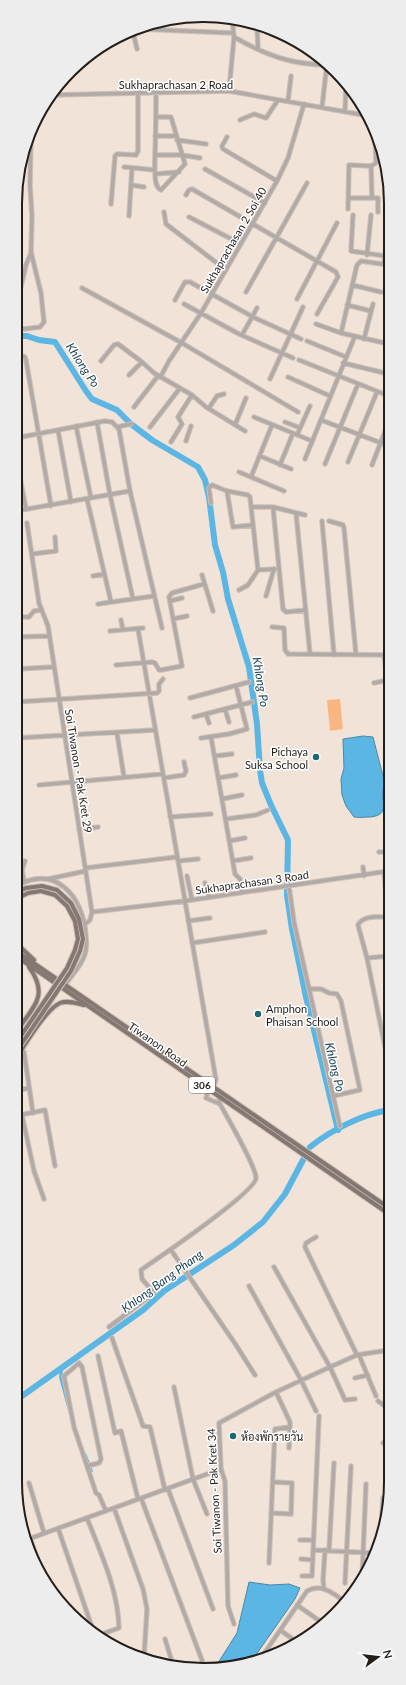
<svg xmlns="http://www.w3.org/2000/svg" width="406" height="1685" viewBox="0 0 406 1685" font-family="Lato,Sarabun,sans-serif">
<style>
.green{fill:#f9b681}
.water{fill:#5cb6e4;stroke:#4b88a7}
.lines{fill:none;stroke-linecap:round;stroke-linejoin:round}
.canal{stroke:#5cb6e4;stroke-width:3.5}
.river{stroke:#5cb6e4;stroke-width:6}
.minor-casing{stroke:#cdc0b6;stroke-width:5.5}
.major-casing{stroke:#cdc0b6;stroke-width:6}
.minor{stroke:#b2aaa7;stroke-width:3.5}
.major{stroke:#857872;stroke-width:4}
.major-bridge-casing{stroke:#cdc0b6;stroke-width:6;stroke-linecap:butt}
.major-bridge{stroke:#857872;stroke-width:4}
.poi-dot{fill:#1d6971;stroke:#fff;stroke-width:1.5}
.labels{text-anchor:middle;dominant-baseline:central;stroke-width:3;stroke-linejoin:round;paint-order:stroke}
.shield{fill:#fff;stroke:#65625f;stroke-width:1}
.shield-label{font-size:10px;font-weight:bold;fill:#231e1a}
.street-label{font-size:11px;fill:#231e1a;stroke:#fff}
.poi-label{font-size:11px;fill:#231e1a;stroke:#fff;text-anchor:start}
.water-label{font-size:12px;font-style:italic;fill:#1b4255;stroke:#fff}
.rim{fill:none;stroke:#231e1a;stroke-width:2}
</style>
<rect width="100%" height="100%" fill="#f2e3d8"/>
<path class="green" d="M340,699L343,729L330,731L327,700Z"/>
<path class="water" d="M363,736L373,737L385,784C377,797 394,815 370,817C364,817 360,818 354,817L346,806L342,795L341,779L344,768L343,739Z
M249,1582L270,1585L289,1584L300,1588L295,1599L251,1662L216,1666L237,1633Z"/>
<g class="lines">
<path class="canal" d="M61,1368V1378L70,1411
M85,1455L91,1471"/>
<path class="river" d="M16,336H27L39,340L55,342L86,391L92,399L117,410L131,424L152,440L198,467L205,480L209,497L215,545L223,572L228,599L249,667L257,724L260,770L262,783L271,805L288,840L287,895L292,929L306,997L338,1130
M310,1147C331,1130 363,1114 389,1110
M15,1401L143,1310L164,1291L234,1245L263,1222L285,1194L303,1160"/>
<g class="minor-casing">
<path id="minor" d="M257,25L258,49
M139,29L233,33
M133,32L137,49
M234,37C265,55 292,65 329,65
M229,91L234,37L232,18
M53,95L229,91L369,116
M288,101L291,76
M322,107L327,64
M345,112L346,84
M156,117H171L185,164L161,190C159,189 157,187 156,183C154,173 155,162 155,152C156,132 156,112 156,92
M240,120L254,114L266,118L278,100
M155,136H176
M227,137L222,146L223,149L277,181
M177,140L206,144
M155,155H182L200,158
M371,166L372,198
M124,167L155,170
M205,169L265,203
M155,174L179,172
M131,185L144,187
M186,195L189,190L192,189L336,272L338,277L317,314
M349,198H378V212
M111,204L115,156L117,154L136,155L138,151V92
M348,209L349,165L371,166L376,163L375,132
M164,212L166,224L226,270
M353,215L351,251L385,256
M129,216L132,168
M189,217L241,244
M367,255L371,215
M352,285L381,292
M82,288L182,343L298,412
M246,292L307,183
M297,299L337,223
M175,300L185,282H190L255,318L301,339
M184,304L239,334L293,358
M347,305L371,311
M16,307L26,265L31,253
M316,324L341,333L389,344
M16,327L24,329L40,327L44,322L41,293L31,252L32,216L30,185L31,135
M387,332L389,320
M341,333L357,265L361,261L382,264L384,263L389,226
M242,335L257,308
M364,339L373,304
M307,341L346,357
M16,353L25,357L26,360L51,506
M299,360L389,396
M101,361L114,345L118,344L142,362L154,373L192,395L206,407L245,431
M343,363L389,374
M129,375L142,362
M161,376L169,361L201,313L277,181L288,158L304,104
M288,377L330,396
M270,379L303,307
M134,407L158,376
M209,408L217,396L224,394
M254,417L312,441
M321,420L389,446
M97,422L110,495L133,599
M285,422L300,428
M235,425L246,398
M76,426L91,498
M117,427L131,424
M150,427L180,388
M58,430L71,502
M297,435L310,406
M16,438L105,421L112,422L119,429L130,491L162,628
M186,441L191,426
M171,442L182,424L178,417L192,395
M260,456L291,469
M16,457L26,509
M305,459L355,336
M348,462L377,392
M325,464L358,384
M280,465L293,433
M372,465L389,421
M239,472L284,491
M251,477L272,425
M227,491L233,527L253,525
M87,499L111,602
M211,503L209,488L212,485L227,491L248,495L250,497L258,570L248,585L239,590
M251,507H273L305,515
M273,507L283,609L286,612L306,610
M16,511L130,491
M296,513L310,654
M322,521L334,655
M329,521L343,525L344,528L356,655
M27,523L39,603L48,626L92,912L90,920L84,925
M32,554L56,551L55,537
M258,570L275,569
M202,575L213,611
M93,576L104,574
M266,596L274,569
M170,601L182,598
M98,604L154,596
M16,617H29L34,611L41,610
M173,619L187,616
M121,620L123,630
M272,627L284,628L285,650L288,654L389,655
M138,629L216,1080L213,1087
M110,631L143,628
M16,637L49,636
M384,655L389,697
M116,665L152,662L155,663L159,670H161L182,666L169,597L172,593L204,584
M16,669L53,667
M374,683L388,680
M190,698L249,682
M16,702L157,693L159,691V684L163,679
M225,709L229,722
M206,714L209,723
M194,717L252,702
M117,733L124,777
M211,737L235,874L240,879L242,892
M16,738L155,730
M201,738L229,734L247,729L236,686
M215,756L232,754
M164,778L184,775L186,771L184,762
M218,778L236,775
M39,785L163,774
M222,799L242,795
M170,817L211,814
M226,819L256,815L268,810
M79,830L98,827
M229,841L245,838
M379,852H386L389,863
M178,861L198,859
M233,861L251,858
M363,867L364,876
M85,868L177,857
M384,873L389,925
M187,876L192,900
M48,879L86,871
M24,881L22,870L25,861
M205,883L209,897
M16,886C52,866 78,890 85,927C86,936 88,945 85,954C82,965 72,975 65,985
M289,886L294,922L340,1126
M92,912L185,901L389,871
M388,917C378,917 363,915 358,925L367,958L389,956
M188,921L210,918
M192,943L265,932
M367,958L385,1047
M309,989H321L329,993L337,994L341,1001L360,1090L333,1096
M22,1050L24,1052L33,1113
M209,1089L206,1098L220,1104
M15,1091L29,1088
M22,1115L34,1171L44,1199
M15,1116L45,1110L55,1166
M316,1237L306,1243L305,1247L357,1355
M171,1250L236,1345L255,1375
M274,1267L330,1367L345,1400L355,1399
M249,1286L301,1380L316,1411
M109,1327L154,1293L142,1279L141,1270C157,1259 257,1191 256,1178C256,1166 227,1117 220,1104L219,1097
M112,1338L143,1426L150,1427L165,1490
M359,1355L376,1396
M98,1356L115,1433L121,1431L138,1499
M355,1378L368,1375
M174,1387L193,1479L207,1514
M276,1392L290,1422L289,1448
M378,1401L389,1409
M383,1443L389,1447
M87,1466L99,1463L101,1459L82,1367L79,1363L64,1376L74,1427L96,1493L99,1495L106,1511
M29,1483L44,1533
M168,1489L213,1609
M141,1498L203,1663L189,1669
M114,1508L143,1589L147,1609L144,1657
M271,1513L291,1514L292,1483L273,1482
M87,1518C101,1554 118,1589 119,1628L99,1635
M58,1528L93,1630
M381,1530L383,1498
M30,1538L43,1576
M26,1540L221,1469
M300,1540H313
M313,1550L374,1553
M329,1551L334,1463
M301,1559L313,1560
M269,1563L275,1429L290,1427
M302,1576H312L319,1416
M362,1580L366,1484
M345,1583L351,1466
M324,1589L323,1580L325,1550
M297,1605L324,1624
M234,1624L228,1606L225,1481L221,1469L219,1423L276,1392L330,1367L357,1355L389,1350
M280,1630L297,1642
M165,1639L173,1665
M259,1661L307,1591C321,1583 333,1593 344,1601"/>
</g>
<g class="major-casing">
<path id="major" d="M16,893L26,888L42,886
M16,899L28,893L41,891
M16,943L34,960
M16,951L389,1208
M16,956L389,1214
M16,1032C33,1007 50,996 29,967
M16,1058C25,1045 46,1009 60,1003C67,1000 76,1003 84,1005"/>
</g>
<use href="#minor" class="minor"/>
<use href="#major" class="major"/>
<g class="major-bridge-casing">
<path id="major-bridge" d="M16,1043L67,968L75,950L78,939L75,921L67,906L55,895L41,891
M16,1052L71,971L80,951L83,939L79,919L71,903L57,890L42,886"/>
</g>
<use href="#major-bridge" class="major-bridge"/>
</g>
<g class="poi-dot">
<circle cx="316" cy="757" r="4"/>
<circle cx="258" cy="1014" r="4"/>
<circle cx="233" cy="1436" r="4"/>
</g>
<g class="labels">
<rect class="shield" x="189" y="1077" width="26" height="16" rx="3"/>
<g class="shield-label">
<text x="202" y="1085">306</text>
</g>
<g class="street-label">
<text x="176" y="84">Sukhaprachasan 2 Road</text>
<text transform="translate(233 240) rotate(-60)">Sukhaprachasan 2 Soi 40</text>
<text transform="translate(79 771) rotate(81)">Soi Tiwanon - Pak Kret 29</text>
<text transform="translate(252 882) rotate(-8)">Sukhaprachasan 3 Road</text>
<text transform="translate(158 1044) rotate(35)">Tiwanon Road</text>
<text transform="translate(214 1491) rotate(-93)">Soi Tiwanon - Pak Kret 34</text>
</g>
<g class="poi-label">
<text x="308" y="751" text-anchor="end">Pichaya<tspan x="308" dy="13">Suksa School</tspan></text>
<text x="266" y="1008">Amphon<tspan x="266" dy="13">Phaisan School</tspan></text>
<text x="241" y="1436">ห้องพักรายวัน</text>
</g>
<g class="water-label">
<text transform="translate(83 365) rotate(57)">Khlong Po</text>
<text transform="translate(261 682) rotate(81)">Khlong Po</text>
<text transform="translate(335 1067) rotate(77)">Khlong Po</text>
<text transform="translate(162 1281) rotate(-36)">Khlong Bang Phang</text>
</g>
</g>
<path d="M0 0H406V1685H0ZM203 22H203A181 181 0 0 1 384 203V1482A181 181 0 0 1 203 1663H203A181 181 0 0 1 22 1482V203A181 181 0 0 1 203 22Z" fill="#ededed" fill-rule="evenodd"/>
<path class="rim" d="M203 22H203A181 181 0 0 1 384 203V1482A181 181 0 0 1 203 1663H203A181 181 0 0 1 22 1482V203A181 181 0 0 1 203 22Z"/>
<g transform="translate(378 1657) rotate(75)" stroke="#ffffff" stroke-width="3" paint-order="stroke">
<path d="M0-3L7 15L0 10L-7 15Z" fill="#231e1a"/>
<text y="-6" font-size="11" font-weight="bold" text-anchor="middle" fill="#231e1a">N</text>
</g>
</svg>
